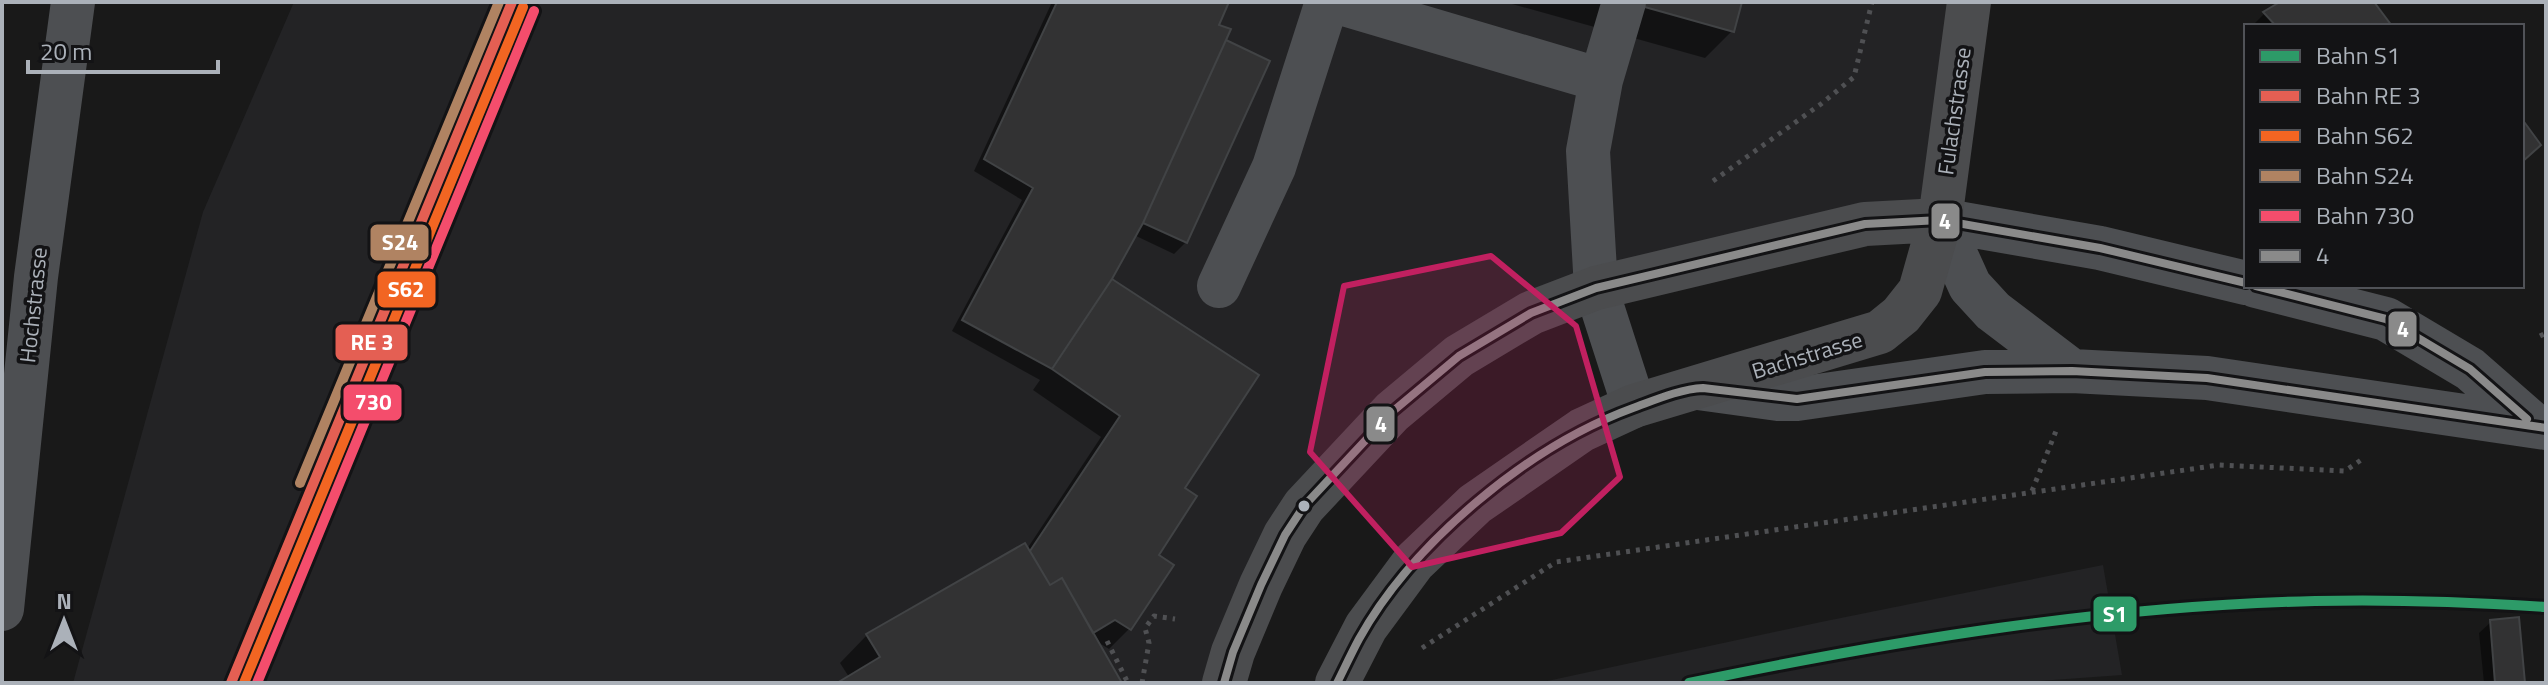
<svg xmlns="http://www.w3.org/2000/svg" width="2548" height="685" viewBox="0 0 2548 685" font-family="'Titillium Web',sans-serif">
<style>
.built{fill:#232325}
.shadow{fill:#0007}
.building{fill:#323233;stroke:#414345;stroke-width:2}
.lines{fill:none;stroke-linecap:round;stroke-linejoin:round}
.path{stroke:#4f5053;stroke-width:5;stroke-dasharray:4 6;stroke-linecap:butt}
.minor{stroke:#4d4f52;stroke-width:44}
.major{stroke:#4b4c4e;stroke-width:44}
.bus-1-casing{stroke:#131315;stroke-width:14}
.bus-1{stroke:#8a8a8a;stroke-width:8}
.rail-1-casing{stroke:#131315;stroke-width:16}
.rail-2-casing{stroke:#131315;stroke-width:16}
.rail-3-casing{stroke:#131315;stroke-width:16}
.rail-4-casing{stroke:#131315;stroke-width:16}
.rail-5-casing{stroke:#131315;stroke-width:16}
.rail-1{stroke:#2d9b68;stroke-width:10}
.rail-2{stroke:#e45f53;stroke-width:10}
.rail-3{stroke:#f26522;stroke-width:10}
.rail-4{stroke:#b08362;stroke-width:10}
.rail-5{stroke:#f44d6c;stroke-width:10}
.marked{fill:#c12060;fill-opacity:0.2;stroke:#c12060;stroke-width:6;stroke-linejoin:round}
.bus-dot{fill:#abb1b9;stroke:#131315;stroke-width:3}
.labels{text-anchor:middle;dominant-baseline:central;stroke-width:7;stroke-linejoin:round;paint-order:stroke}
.street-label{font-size:22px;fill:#abb1b9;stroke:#131315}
.line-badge{stroke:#131315;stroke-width:3}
.badge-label{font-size:22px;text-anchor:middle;font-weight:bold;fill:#fff}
</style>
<rect width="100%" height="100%" fill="#191919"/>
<path class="built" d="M294,2H1969L1940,220L1531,313L1322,486L1224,683H73L203,212Z
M2103,565L2122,675L2013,683H1538L1821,622Z"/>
<path class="shadow" d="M1052,2H1226L1217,26L1223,42L1186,242L1174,254L1134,235L1109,280L1182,488L1156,556L1171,565L1129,629L1109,649L1096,641L1120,683H839L849,677L840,663L867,635L1027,549L1101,437L1033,390L1040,380L952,331L1022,200L974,171Z
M1505,2H1740L1732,31L1705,58Z
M2284,2H2371L2390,26H2252L2264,14Z
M2491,622L2523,683H2484L2479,633Z"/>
<path class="building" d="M1057,2H1229L1219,25L1231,29L1143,223L1112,279L1052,369L962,320L1033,188L984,159Z
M1627,2H1742L1734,32Z
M2280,2H2374L2392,26H2276L2263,12Z
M1226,40L1270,61L1187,243L1143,223Z
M2522,119L2541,145L2522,162Z
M1112,279L1259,375L1185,488L1197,496L1159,555L1174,565L1131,630L1115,620L1093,633L1062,578L1050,585L1030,551L1120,416L1052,369Z
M1025,543L1050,585L1062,578L1122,683H837L880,657L866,634Z
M2519,617L2525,683H2495L2490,620Z"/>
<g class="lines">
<path class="path" d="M1713,181L1821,104L1854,77L1872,2
M2540,336L2546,333
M2032,491L2058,426
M1107,641L1128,683
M1422,648L1556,562L2219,465L2345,471L2364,458
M1142,683L1149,643L1145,628L1154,616L1175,619"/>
<path class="minor" d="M1337,2L1601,80
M1624,2L1601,80L1588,151L1596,288L1634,406
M1940,220L2100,248L2246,283
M1940,220L1970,286L1993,311L2072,371
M1219,286L1274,167L1327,2
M2256,286L2386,319L2470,369L2534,425
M1698,388L1778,399H1797L1985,372L2072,371L2207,378L2546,428
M2,609L36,277L73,2"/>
<path class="major" d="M1224,683L1233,652L1261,585L1285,535L1304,506L1392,412L1459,356L1531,313L1596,288L1865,224L1940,220
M1337,683L1366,627L1414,562L1475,504L1582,430L1634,406L1880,332L1901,315L1920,291L1940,220L1969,2"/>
<g class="bus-1-casing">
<path id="bus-1" d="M2256,286L2386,319L2470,369L2527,419
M1224,683L1233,652L1261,585L1285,535L1304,506L1392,412L1459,356L1531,313L1596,288L1865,224L1940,220L2100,248L2246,283
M1337,683C1344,669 1351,654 1359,639C1413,542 1529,446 1633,408C1655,400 1680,389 1703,388L1797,399L1985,372L2072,371L2207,378L2546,428"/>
</g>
<use href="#bus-1" class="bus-1"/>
<g class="rail-1-casing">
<path id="rail-1" d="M1689,683C1896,640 2104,606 2315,601C2392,599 2469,602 2546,607"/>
</g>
<g class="rail-2-casing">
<path id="rail-2" d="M231,683L512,2"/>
</g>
<g class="rail-3-casing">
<path id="rail-3" d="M244,683L523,7"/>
</g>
<g class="rail-4-casing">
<path id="rail-4" d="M300,483L499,2"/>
</g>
<g class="rail-5-casing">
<path id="rail-5" d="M257,683L534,11"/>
</g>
<use href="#rail-1" class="rail-1"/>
<use href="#rail-2" class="rail-2"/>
<use href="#rail-3" class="rail-3"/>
<use href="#rail-4" class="rail-4"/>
<use href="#rail-5" class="rail-5"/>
</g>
<path class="marked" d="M1491,256L1576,326L1620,477L1561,533L1412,567L1310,452L1344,286Z"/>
<circle class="bus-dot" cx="1304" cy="506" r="7"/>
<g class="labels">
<g class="street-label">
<text transform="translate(1954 111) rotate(-82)">Fulachstrasse</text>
<text transform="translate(33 305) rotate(-84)">Hochstrasse</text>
<text transform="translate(1807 355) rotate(-17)">Bachstrasse</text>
</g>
</g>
<g class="line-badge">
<rect x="1930" y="202" width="31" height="38" rx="8" fill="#8a8a8a"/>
<rect x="369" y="223" width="61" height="39" rx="8" fill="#b08362"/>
<rect x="376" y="270" width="61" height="39" rx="8" fill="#f26522"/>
<rect x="2387" y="310" width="31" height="38" rx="8" fill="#8a8a8a"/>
<rect x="334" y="323" width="75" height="39" rx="8" fill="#e45f53"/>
<rect x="342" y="383" width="61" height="39" rx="8" fill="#f44d6c"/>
<rect x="1365" y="405" width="31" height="38" rx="8" fill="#8a8a8a"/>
<rect x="2092" y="595" width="46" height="38" rx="8" fill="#2d9b68"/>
</g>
<g class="badge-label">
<text x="1945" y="229">4</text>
<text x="400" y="250">S24</text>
<text x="406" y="297">S62</text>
<text x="2403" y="337">4</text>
<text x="372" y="350">RE 3</text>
<text x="373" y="410">730</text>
<text x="1381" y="432">4</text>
<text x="2115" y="622">S1</text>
</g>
<rect width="2548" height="685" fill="none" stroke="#abb1b9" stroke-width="8"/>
<rect x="2244" y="24" width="280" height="264" fill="#131315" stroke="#505257" stroke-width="2"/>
<rect x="2260" y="50" width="40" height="12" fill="#2d9b68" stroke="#505257" stroke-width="2"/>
<text x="2316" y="64" font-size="24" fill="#abb1b9">Bahn S1</text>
<rect x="2260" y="90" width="40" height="12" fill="#e45f53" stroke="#505257" stroke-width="2"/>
<text x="2316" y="104" font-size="24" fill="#abb1b9">Bahn RE 3</text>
<rect x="2260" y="130" width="40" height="12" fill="#f26522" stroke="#505257" stroke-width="2"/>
<text x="2316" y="144" font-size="24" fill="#abb1b9">Bahn S62</text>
<rect x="2260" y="170" width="40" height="12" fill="#b08362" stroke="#505257" stroke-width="2"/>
<text x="2316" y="184" font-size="24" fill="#abb1b9">Bahn S24</text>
<rect x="2260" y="210" width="40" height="12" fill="#f44d6c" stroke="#505257" stroke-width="2"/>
<text x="2316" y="224" font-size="24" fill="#abb1b9">Bahn 730</text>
<rect x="2260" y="250" width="40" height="12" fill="#8a8a8a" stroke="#505257" stroke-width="2"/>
<text x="2316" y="264" font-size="24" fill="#abb1b9">4</text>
<g transform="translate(64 621)" stroke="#131315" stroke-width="6" paint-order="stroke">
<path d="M0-6L14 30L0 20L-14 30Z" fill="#abb1b9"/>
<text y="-12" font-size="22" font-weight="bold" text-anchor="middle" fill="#abb1b9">N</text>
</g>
<path d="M28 60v12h190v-12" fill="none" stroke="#abb1b9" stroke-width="4"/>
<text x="40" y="60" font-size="24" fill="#abb1b9" stroke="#131315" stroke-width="6" paint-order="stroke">20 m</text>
</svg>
